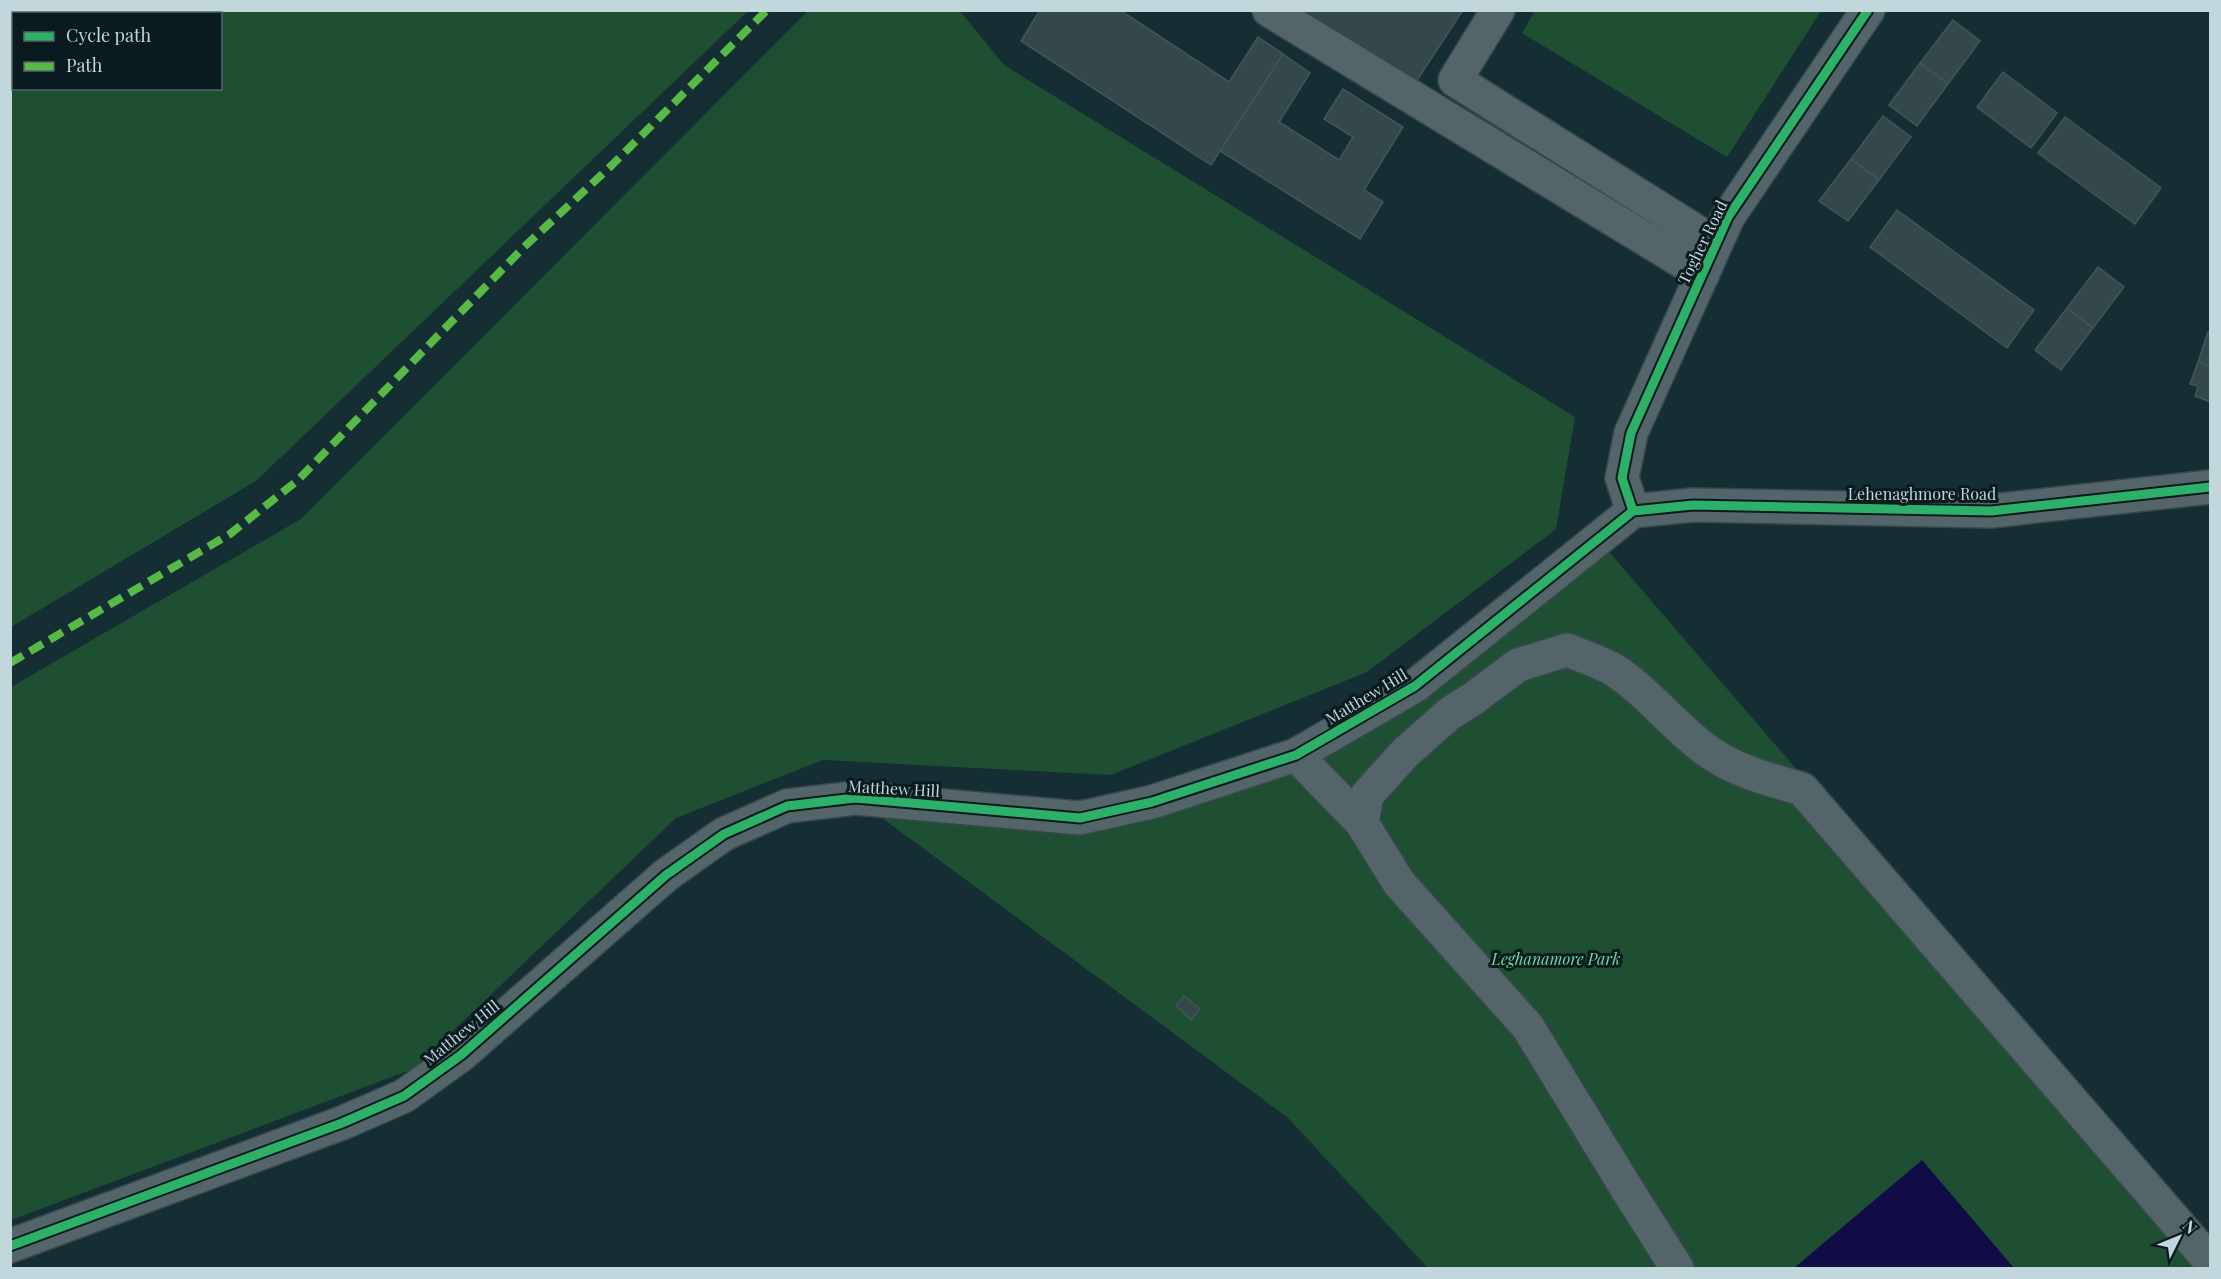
<svg xmlns="http://www.w3.org/2000/svg" width="2221" height="1279" viewBox="0 0 2221 1279" font-family="'Playfair Display',serif">
<style>
.green{fill:#1e4f33;fill-rule:evenodd}
.water{fill:#110c46}
.building{fill:#344849;stroke:#435657;stroke-width:1.5}
.lines{fill:none;stroke-linecap:round;stroke-linejoin:round}
.minor-casing{stroke:#37484c;stroke-width:36}
.minor{stroke:#536569;stroke-width:33}
.quiet{stroke:#58b947;stroke-width:8;stroke-dasharray:15 8;stroke-linecap:butt}
.cycleway-casing{stroke:#091b1f;stroke-width:13}
.cycleway{stroke:#2db169;stroke-width:9}
.labels{text-anchor:middle;dominant-baseline:central;stroke-width:6;stroke-linejoin:round;paint-order:stroke}
.street-label{font-size:16px;fill:#c1d7dc;stroke:#091b1f}
.park-label{font-size:16px;font-style:italic;fill:#72db96;stroke:#091b1f}
</style>
<rect width="100%" height="100%" fill="#152e33"/>
<path class="green" d="M1535,10H1821V11L1727,157L1522,33Z
M10,11L11,10L748,11L256,481L11,627ZM14,14H220V88H14Z
M808,11H960L1004,65L1575,417L1556,529L1367,672L1111,775L823,760L676,818L413,1069L11,1220V687L301,519Z
M1598,539L2210,1249V1268H1428L1287,1117L855,798L1080,818L1296,755Z"/>
<path class="water" d="M1922,1160L2014,1268H1794Z"/>
<path class="building" d="M1040,10H1120L1229,82L1258,37L1283,54L1211,165L1021,41Z
M1300,10H1463L1414,85Z
M1953,20L1980,41L1948,84L1920,63Z
M1283,54L1310,73L1279,122L1339,160L1353,137L1324,119L1343,89L1403,127L1364,190L1383,202L1360,239L1220,151Z
M1920,63L1948,84L1917,126L1889,105Z
M2003,72L2057,113L2031,148L1977,107Z
M1883,116L1911,137L1879,180L1851,159Z
M2065,117L2161,188L2135,224L2038,153Z
M1851,159L1879,180L1848,221L1819,201Z
M1897,210L2034,310L2007,348L1870,247Z
M2098,267L2124,287L2093,328L2067,308Z
M2067,308L2093,328L2061,370L2035,350Z
M2208,332H2210V366L2198,362Z
M2198,362L2210,366V402L2195,396L2198,386L2190,384Z
M1184,996L1200,1009L1191,1020L1176,1006Z"/>
<g class="lines">
<g class="minor-casing">
<path id="minor" d="M1269,10L1703,274
M1498,10L1455,80L1716,244
M1633,511L1693,505L1991,511L2210,487
M1633,511L1622,478L1631,433L1728,217L1868,10
M1296,755L1362,823L1399,883L1528,1027L1630,1194L1677,1268
M1362,823L1367,795L1406,752L1449,714L1474,698L1518,665L1567,650C1582,656 1600,662 1614,670C1650,693 1676,730 1712,754C1739,772 1771,780 1802,789L2210,1261
M10,1246L342,1123L404,1096L461,1055L666,875L724,834L787,806L855,798L1080,818L1152,802L1296,755L1415,686L1633,511"/>
</g>
<use href="#minor" class="minor"/>
<path class="quiet" d="M10,663L230,534L297,481L523,248L612,165L767,10"/>
<g class="cycleway-casing">
<path id="cycleway" d="M1633,511L1693,505L1991,511L2210,487
M1633,511L1622,478L1631,433L1728,217L1868,10
M10,1246L342,1123L404,1096L461,1055L666,875L724,834L787,806L855,798L1080,818L1152,802L1296,755L1415,686L1633,511"/>
</g>
<use href="#cycleway" class="cycleway"/>
</g>
<g class="labels">
<g class="street-label">
<text transform="translate(1702 242) rotate(-64)">Togher Road</text>
<text x="1922" y="493">Lehenaghmore Road</text>
<text transform="translate(1366 696) rotate(-31)">Matthew Hill</text>
<text transform="translate(894 788) rotate(3)">Matthew Hill</text>
<text transform="translate(461 1032) rotate(-39)">Matthew Hill</text>
</g>
<g class="park-label">
<text x="1556" y="958">Leghanamore Park</text>
</g>
</g>
<rect width="2221" height="1279" fill="none" stroke="#c1d7dc" stroke-width="24"/>
<rect x="12" y="12" width="210" height="78" fill="#091b1f" stroke="#53666b" stroke-width="1.5"/>
<rect x="24" y="32" width="30" height="9" fill="#2db169" stroke="#53666b" stroke-width="1.5"/>
<text x="66" y="42" font-size="18" fill="#c1d7dc">Cycle path</text>
<rect x="24" y="62" width="30" height="9" fill="#58b947" stroke="#53666b" stroke-width="1.5"/>
<text x="66" y="72" font-size="18" fill="#c1d7dc">Path</text>
<g transform="translate(2179 1237) rotate(47)" stroke="#091b1f" stroke-width="4.5" paint-order="stroke">
<path d="M0-4.5L10 22L0 15L-10 22Z" fill="#c1d7dc"/>
<text y="-9" font-size="16" font-weight="bold" text-anchor="middle" fill="#c1d7dc">N</text>
</g>
</svg>
